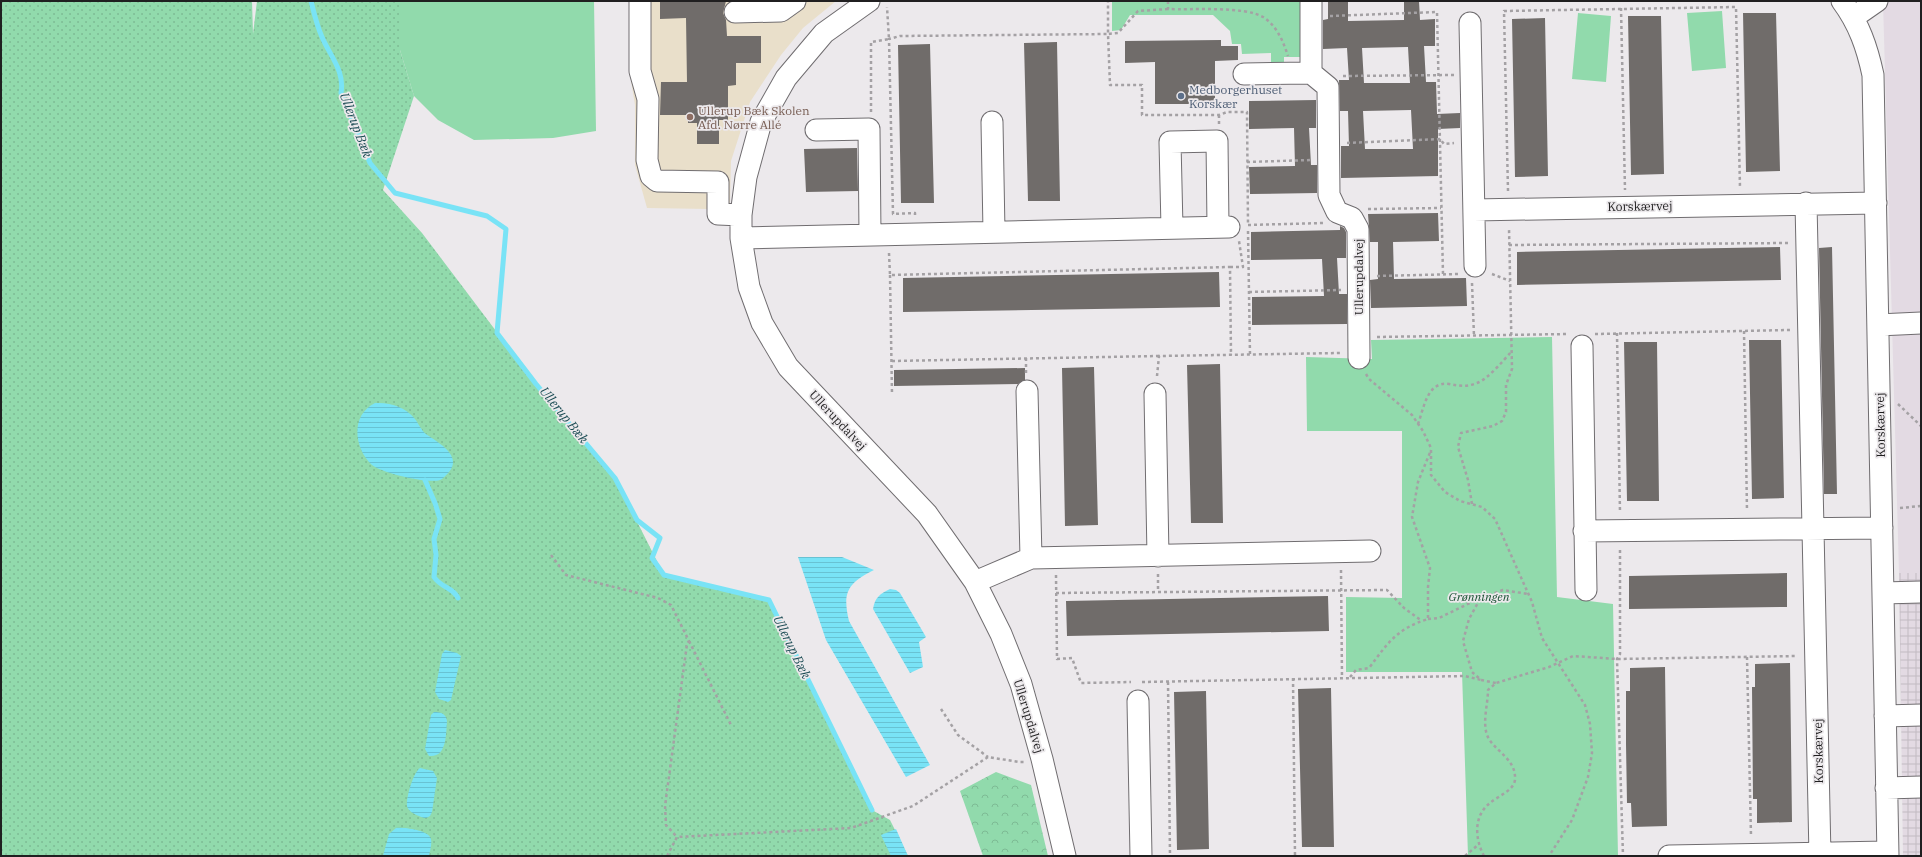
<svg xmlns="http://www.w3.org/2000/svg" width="1922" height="857" viewBox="0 0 1922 857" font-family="'IBM Plex Serif',serif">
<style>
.built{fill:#e3dae3}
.industrial{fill:url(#industrial-grid)}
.education{fill:#e9dfca}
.grass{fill:url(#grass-dots)}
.forest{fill:url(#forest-crowns)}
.park{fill:#91daac}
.water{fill:url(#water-rules)}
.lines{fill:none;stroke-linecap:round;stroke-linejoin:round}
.stream{stroke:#79e3f6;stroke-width:5}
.building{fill:#706c6a;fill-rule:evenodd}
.minor-casing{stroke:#706d70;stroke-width:23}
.path{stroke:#a4a1a4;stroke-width:2.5;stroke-dasharray:3 3;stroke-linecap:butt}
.minor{stroke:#fff;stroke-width:21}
.service-dot{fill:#5c6f8a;stroke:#ece9ec;stroke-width:1.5}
.education-dot{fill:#8d6e63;stroke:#ece9ec;stroke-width:1.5}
.labels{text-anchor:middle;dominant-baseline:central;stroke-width:3.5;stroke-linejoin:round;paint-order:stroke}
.service-label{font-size:12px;fill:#4e5e75;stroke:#ece9ec;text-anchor:start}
.education-label{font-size:12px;fill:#785e54;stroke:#ece9ec;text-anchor:start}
.street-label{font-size:12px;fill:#201f20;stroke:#ece9ec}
.park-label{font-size:12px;font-style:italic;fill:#1a5234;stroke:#ece9ec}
.water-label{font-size:13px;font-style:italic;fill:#1d4d55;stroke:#ece9ec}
</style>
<defs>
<pattern id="industrial-grid" width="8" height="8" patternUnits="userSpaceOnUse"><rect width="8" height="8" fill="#e3dae3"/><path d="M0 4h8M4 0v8" fill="none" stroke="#c2bbc2"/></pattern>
<pattern id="grass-dots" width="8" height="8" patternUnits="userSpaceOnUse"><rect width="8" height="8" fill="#91daac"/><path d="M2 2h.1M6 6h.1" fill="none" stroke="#7dbb94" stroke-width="1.8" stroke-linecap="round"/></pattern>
<pattern id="forest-crowns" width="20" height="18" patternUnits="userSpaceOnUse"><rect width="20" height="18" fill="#91daac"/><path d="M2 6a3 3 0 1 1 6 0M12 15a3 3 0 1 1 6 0" fill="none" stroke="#7dbb94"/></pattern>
<pattern id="water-rules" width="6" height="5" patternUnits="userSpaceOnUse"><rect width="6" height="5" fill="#79e3f6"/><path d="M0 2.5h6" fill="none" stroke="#68c2d3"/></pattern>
</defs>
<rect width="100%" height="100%" fill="#ece9ec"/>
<path class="built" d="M1883,1H1921V573H1899Z"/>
<path class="industrial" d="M1899,573H1921V856H1903Z"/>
<path class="education" d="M629,1H836L803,28L781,55L750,102L731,161L730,204L709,209L647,208L635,165V105L630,74Z"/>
<path class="grass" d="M1,1H252L253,34L257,1H400V50L414,96L383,190L422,233L536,384L615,478L664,575L769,600L872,810L890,820L908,856H1Z"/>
<path class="forest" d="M996,772L1031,785L1048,856H983L960,791Z"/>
<path class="park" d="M400,1H594L596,131L553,138L474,140L438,120L414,96L400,50Z
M1112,1H1305L1306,57H1284V67L1271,66V53L1242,54L1241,44H1232L1230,31L1213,15H1130L1121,30L1112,31Z
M1722,11L1726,68L1692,71L1687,13Z
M1578,13L1611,16L1606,82L1572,79Z
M1552,337L1557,597L1613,604L1618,856H1468L1462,672H1346V597L1402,598V431H1307L1306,357L1372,359L1371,340Z"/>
<path class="water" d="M375,403C390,402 406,407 415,419C419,424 421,430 426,434C437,442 463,455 449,472C446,475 443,479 440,480C427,484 382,473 372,465C354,449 350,415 375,403Z
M798,557H842L874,570C848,583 842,592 849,621L930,765L906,777L826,640Z
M890,589L896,590L900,593L926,637L919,642L923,667L910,673L873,609C875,597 880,594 890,589Z
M445,650L457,653L461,656L451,700L448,702L439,699L435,692L442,654Z
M434,712C440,712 446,713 447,721C446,734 447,758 429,756L425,749L431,715Z
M420,768L433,771L437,778L432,812L430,816C426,819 423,818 419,816C414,814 408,811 407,806C406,798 413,773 420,768Z
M396,828C403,827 426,830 430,837C433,841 430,851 429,856H383L389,834Z
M896,829L908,856H891L881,835Z"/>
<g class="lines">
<path class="stream" d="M311,1C314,13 317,26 322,37C330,56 345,71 341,93L370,163L395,193L487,216L506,229L497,333L536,384L615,478L637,520L660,538L652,558L664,575L769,600L872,810
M425,480L435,503L440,519L434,539L436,555L434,577C441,588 453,587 458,598"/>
</g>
<path class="building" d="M660,1H726L723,13L726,20L727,36H761V63H736V85L728,86V120H719V144H697V123H688V115H660L661,82H687L686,18L660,19Z
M1328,1H1348V21L1404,20V1H1419L1420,20L1435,19V46H1424L1426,82H1436L1437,114L1460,113V128L1438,129V176L1341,178V146H1349L1348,111H1340L1339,80H1349L1347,48L1323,49V20L1328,19ZM1408,47L1410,83H1364L1362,48ZM1411,110L1413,149H1365L1363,111Z
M1743,13H1776L1780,171L1746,172Z
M1628,16H1661L1664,174L1631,175Z
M1545,18L1548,176L1515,177L1512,19Z
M1221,40V46H1238V60L1215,61V104H1155V62L1125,63V41Z
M1057,42L1060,201H1028L1024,43Z
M930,44L934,203H901L898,45Z
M1316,100V128H1309L1311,165H1317V193L1250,194L1249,167L1295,166L1294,128L1249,129V101Z
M857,148L858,191L806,192L804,149Z
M1438,213L1439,241L1393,242L1394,279L1466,278L1467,306L1371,308L1370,280L1378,279V242H1370L1368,214Z
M1340,226L1344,228L1346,232V258H1337L1339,294H1347V324L1252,325V297L1324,296L1322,259L1251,260V232L1340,230Z
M1780,247L1781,280L1517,285V252Z
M1832,247L1837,494H1824L1819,248Z
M1219,272L1220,307L903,312V278Z
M1749,340H1781L1784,498L1752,499Z
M1624,342H1657L1659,501H1627Z
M1220,364L1223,523H1191L1187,365Z
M1094,367L1098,525L1065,526L1062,368Z
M1025,368V380L1018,384L894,386V370Z
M1787,573V607L1629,609V576Z
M1328,596L1329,631L1067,636L1066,601Z
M1790,663L1792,822L1757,823V799H1753L1752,687H1755V664Z
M1665,667L1667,826L1632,827L1631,803H1627L1626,744V691H1630V668Z
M1331,688L1334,847H1302L1298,689Z
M1206,691L1209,849L1177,850L1174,692Z"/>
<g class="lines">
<g class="minor-casing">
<path id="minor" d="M640,1V71L648,99L647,160L651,176L657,181L718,182V214L741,215
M869,1L824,33L786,78L761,122L746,177L741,215V238L749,287L762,323L788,367L927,514L975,582L1001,634L1021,684L1042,759L1065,856
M1842,1C1859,24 1867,47 1873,75L1888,856
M735,12L781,11L795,1
M1854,17L1877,1
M1470,23L1475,266
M1311,73L1328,87L1329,195L1337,212L1352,218L1358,229L1359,358
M1244,74L1311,73V1
M992,122L994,232
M816,130L869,129L870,235
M1806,203L1820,856
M1474,210L1876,203
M1172,228L1170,142L1217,141L1218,227
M741,238L1229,227
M1878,325L1921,323
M1582,346L1586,590
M1027,391L1031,558
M1155,394L1158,556
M1584,531L1882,528
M975,582L1031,558L1370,551
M1883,593L1921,592
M1138,701L1141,856
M1885,716L1921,715
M1886,788L1921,787
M1669,856L1887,852"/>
</g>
<path class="path" d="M1168,1V9C1191,10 1245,6 1263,17C1277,26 1283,41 1288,56
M1621,8L1625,190
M1168,9L1138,11L1118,33L1108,34L1110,85H1142V115H1219L1227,112H1247L1248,224
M1330,16L1437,12L1443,274
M1343,76L1454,75
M871,112V42L889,39L887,7
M1219,115V124
M1347,143L1440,139L1444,144L1454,143
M1247,162L1311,160
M1508,191L1504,11L1736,7L1740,188
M1368,209L1441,208
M915,215V213L893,214L889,39L900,36L1108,34V1
M1248,225L1324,223
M1248,231L1250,355
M1509,245L1788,243
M889,253L890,275L1230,267L1231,355
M1230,267H1243L1239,241
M1492,274L1510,281
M890,275L892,394
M1377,276L1460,274
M1472,283L1474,336
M1249,292L1341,290
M1744,331L1747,511
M1617,333L1620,513
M1595,334L1790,330
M1377,337L1568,334
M1026,358V374
M892,361L1159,356
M1366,374L1369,379L1412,415L1423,431L1431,448V475L1445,492L1460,501L1482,507L1495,519L1532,602L1542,638L1585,705L1590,724L1592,753L1588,777L1572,820L1549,856
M1157,376L1159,356L1340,353
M1898,404L1921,426
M1418,424C1424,408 1427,381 1449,384C1459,386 1467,387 1477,383C1488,379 1503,361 1511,352
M1472,504L1468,480L1458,447L1461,433L1493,426L1502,421L1506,412V385L1512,369L1509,228
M1900,508L1921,506
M1620,550V654L1617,659L1623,856
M551,555L566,575L658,598L671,605L689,641L687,644L665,806L666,825L677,837
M1341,570L1342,678
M1158,574V592
M1056,575L1057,659L1072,658L1081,683L1131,682
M1056,593L1387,590L1404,608L1422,621
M1480,599L1469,619L1463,641L1472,672L1481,680L1496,683
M1428,619L1439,618L1476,600L1503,590L1528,594
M689,641L731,725
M1747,657L1751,836
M1350,677L1356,670L1369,668C1388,643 1396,629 1428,619V587L1430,568L1412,517L1418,482L1431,450
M1293,678L1295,856
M1142,682L1465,676L1481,680
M1168,682L1170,856
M941,709L958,735L988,757
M667,856L677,837L851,828L913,806L988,757L1019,762H1024
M1465,856L1479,844
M1484,856C1475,839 1473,816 1490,803C1498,796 1515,790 1515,779C1516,760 1497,752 1489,739C1481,726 1488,705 1488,690L1496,683L1549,667L1573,656L1617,659L1797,656"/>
<use href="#minor" class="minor"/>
</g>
<circle class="service-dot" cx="1181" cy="96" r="4"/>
<circle class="education-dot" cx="690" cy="117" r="4"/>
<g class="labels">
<g class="service-label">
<text x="1189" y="89">Medborgerhuset<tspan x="1189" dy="14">Korskær</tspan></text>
</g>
<g class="education-label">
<text x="698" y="110">Ullerup Bæk Skolen<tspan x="698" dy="14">Afd. Nørre Allé</tspan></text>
</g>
<g class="street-label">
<text transform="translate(1640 206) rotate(-1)">Korskærvej</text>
<text transform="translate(1358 277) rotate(-90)">Ullerupdalvej</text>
<text transform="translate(838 420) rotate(47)">Ullerupdalvej</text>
<text transform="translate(1880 425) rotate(-91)">Korskærvej</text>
<text transform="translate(1029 716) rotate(73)">Ullerupdalvej</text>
<text transform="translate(1818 751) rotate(-91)">Korskærvej</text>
</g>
<g class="park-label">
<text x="1479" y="596">Grønningen</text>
</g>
<g class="water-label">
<text transform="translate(356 125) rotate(69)">Ullerup Bæk</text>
<text transform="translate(564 415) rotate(51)">Ullerup Bæk</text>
<text transform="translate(792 647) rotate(64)">Ullerup Bæk</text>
</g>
</g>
<rect width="1922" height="857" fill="none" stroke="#201f20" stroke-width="4"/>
</svg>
